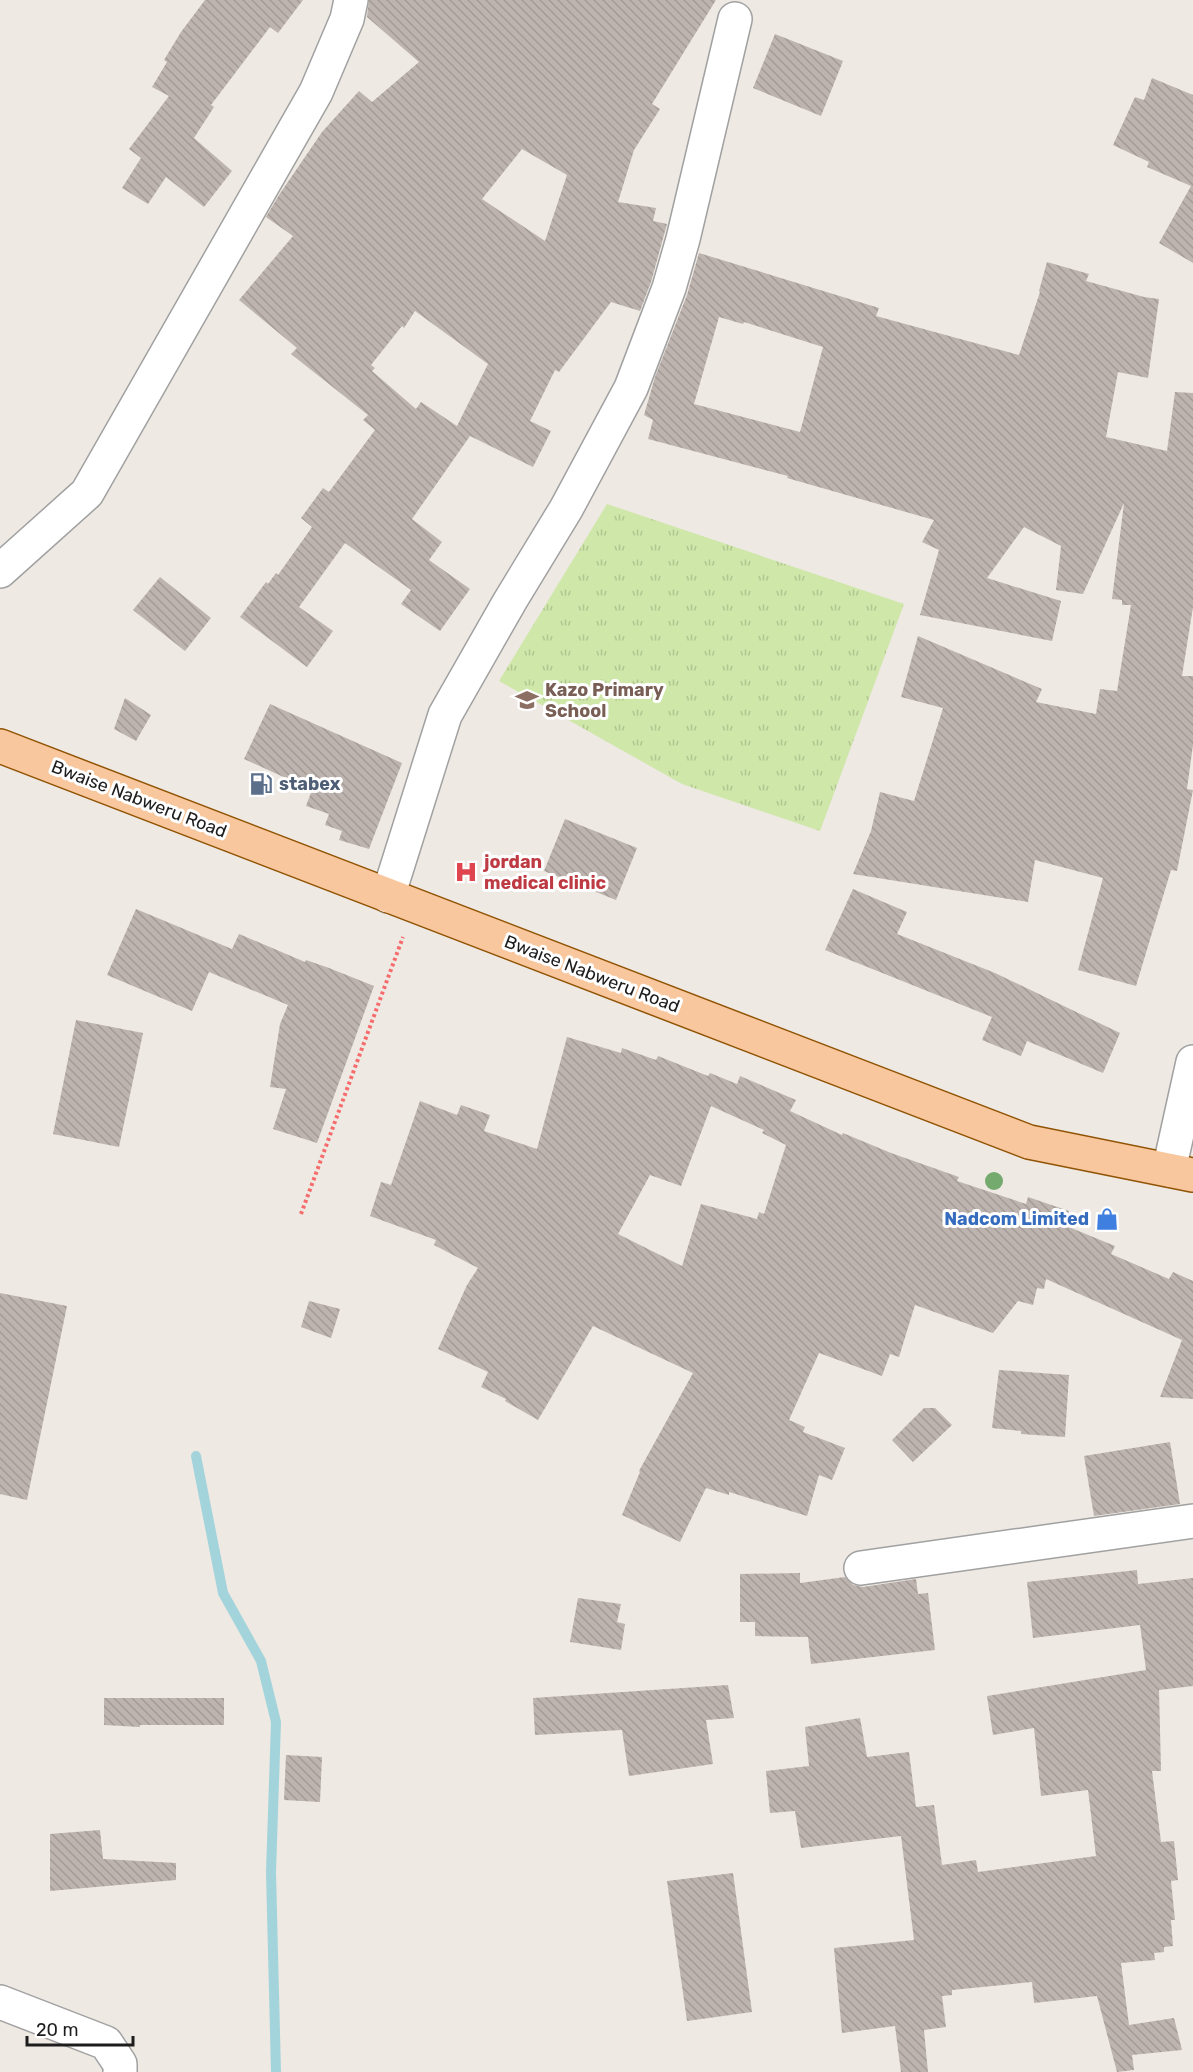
<svg xmlns="http://www.w3.org/2000/svg" width="1193" height="2072" viewBox="0 0 1193 2072" font-family="Rubik,sans-serif">
<style>
.grass{fill:url(#grass-tufts)}
.lines{fill:none;stroke-linecap:round;stroke-linejoin:round}
.stream{stroke:#a4d4db;stroke-width:10}
.building{fill:url(#building-back-hatch);fill-rule:evenodd}
.minor-casing{stroke:#a1a1a1;stroke-width:36}
.major-casing{stroke:#915304;stroke-width:36}
.path{stroke:#f66c6d;stroke-width:4;stroke-dasharray:3 3;stroke-linecap:butt}
.minor{stroke:#fff;stroke-width:33}
.major{stroke:#f9c79d;stroke-width:33}
.tree{fill:#74aa6e}
.labels{text-anchor:middle;dominant-baseline:central;stroke-width:6;stroke-linejoin:round;paint-order:stroke}
.education-label{font-size:18px;font-weight:bold;fill:#785e54;stroke:#fff;text-anchor:start}
.service-label{font-size:18px;font-weight:bold;fill:#4e5e75;stroke:#fff;text-anchor:start}
.street-label{font-size:18px;fill:#1d1d1d;stroke:#fff}
.health-label{font-size:18px;font-weight:bold;fill:#be3a42;stroke:#fff;text-anchor:start}
.shop-label{font-size:18px;font-weight:bold;fill:#366cbe;stroke:#fff;text-anchor:end}
</style>
<defs>
<pattern id="grass-tufts" width="24" height="20" patternUnits="userSpaceOnUse" patternTransform="scale(1.5)"><rect width="24" height="20" fill="#cfe7a9"/><path d="M3 7l-1-3M5 7V3M7 7l1-3M15 17l-1-3M17 17v-4M19 17l1-3" fill="none" stroke="#b1c691"/></pattern>
<pattern id="building-back-hatch" width="6" height="6" patternUnits="userSpaceOnUse" patternTransform="scale(1.5)"><rect width="6" height="6" fill="#beb4af"/><path d="M-1 5l2 2M0 0l6 6M5-1l2 2" fill="none" stroke="#a39a96"/></pattern>
</defs>
<rect width="100%" height="100%" fill="#eee9e3"/>
<path class="grass" d="M607,504L904,604L820,831L682,784L499,681Z"/>
<g class="lines">
<path class="stream" d="M196,1456L223,1593L261,1661L276,1722L271,1872L276,2072"/>
</g>
<path class="building" d="M205,0H303L278,33L270,27L211,105L214,107L194,138L232,171L204,207L166,177L148,204L122,188L141,158L129,149L169,96L152,87L167,62L164,60L181,32Z
M369,0H716L652,104L660,109L634,150L618,202L656,208L653,221L667,224L651,282L640,311L611,302L559,372L555,370L530,421L551,431L533,467L470,436L412,519L442,542L429,560L470,589L440,631L401,604L411,590L345,543L299,607L333,631L307,667L240,617L266,582L268,584L276,573L278,575L312,527L301,518L323,488L329,492L375,430L363,420L368,415L291,354L297,348L239,300L293,236L266,217L279,195L322,132L359,91L372,102L419,62L367,17ZM522,149L567,175L545,241L482,199ZM415,311L488,364L457,426L421,402L416,409L372,371L375,368L371,365L402,326L404,328Z
M775,34L843,61L821,116L753,88Z
M1152,78L1193,95V263L1159,243L1191,186L1147,167L1149,162L1113,145L1135,97L1144,100Z
M699,253L879,308L876,316L1019,355L1040,292L1039,291L1047,262L1089,274L1086,281L1144,297L1159,299L1148,378L1118,372L1106,437L1167,451L1175,392L1193,393V607L1182,676H1193V745L1187,789L1193,790L1177,871L1171,870L1136,986L1078,970L1103,878L1035,860L1028,902L853,874L871,831L880,792L914,801L943,708L901,697L918,636L1042,689L1036,702L1096,714L1100,689L1117,691L1131,605H1122V600L1112,599L1124,503L1083,594L1056,590L1061,546L1024,527L987,578L1061,601L1052,641L920,615L939,550L922,542L934,520L787,478L788,476L648,439L653,420L644,415L655,377L687,295ZM719,317L743,324L744,322L823,347L800,432L694,404Z
M160,577L211,618L185,651L133,610Z
M125,698L151,715L136,741L114,729Z
M270,704L402,763L369,849L339,840L342,831L325,825L329,814L306,806L312,790L244,759Z
M565,819L637,848L616,900L544,871Z
M853,889L907,912L897,934L995,973L1120,1033L1103,1073L1027,1041L1021,1056L982,1040L992,1017L825,950Z
M136,909L232,949L239,934L305,962L306,960L329,968L374,986L317,1143L273,1129L286,1089L270,1087L280,1024L288,1005L209,972L192,1011L107,975Z
M76,1020L143,1033L119,1147L53,1134Z
M567,1037L621,1053L622,1048L656,1060L658,1056L708,1076L710,1073L737,1084L740,1076L796,1100L790,1111L842,1135L843,1133L891,1153L959,1177L957,1181L1026,1204L1028,1197L1069,1211L1064,1225L1115,1246L1111,1254L1169,1279L1173,1272L1193,1281V1399L1160,1397L1182,1340L1046,1279L1044,1289L1037,1288L1033,1305L1018,1301L993,1333L915,1305L899,1357L890,1354L882,1376L819,1353L789,1420L805,1427L803,1432L845,1448L832,1480L819,1475L807,1516L729,1492V1495L706,1488L680,1542L622,1515L640,1472L639,1471L693,1373L593,1326L538,1420L505,1401L506,1399L481,1387L488,1372L438,1349L467,1285L478,1268L434,1245L436,1240L370,1216L381,1182L391,1185L420,1101L457,1115L461,1105L490,1115L484,1131L537,1149ZM711,1106L764,1130L762,1133L786,1145L764,1214L759,1212L757,1219L701,1204L682,1266L618,1234L650,1175L681,1186Z
M0,1293L67,1306L27,1500L0,1494Z
M309,1301L340,1309L331,1338L301,1327Z
M999,1370L1069,1375L1065,1437L1021,1434V1431L992,1428Z
M924,1408H935L952,1425L913,1462L892,1440Z
M1170,1442L1180,1504L1094,1516L1084,1456Z
M1137,1570L1138,1584L1193,1578V1686L1159,1690L1161,1771H1152L1161,1842L1174,1841L1178,1880L1171,1881L1175,1920H1171L1173,1946L1164,1947V1952L1154,1953L1155,1960L1121,1963L1129,2025L1174,2018L1182,2050L1132,2055L1134,2070L1117,2072L1097,1996L1034,2003L1032,1982L952,1990V1995L942,1996L946,2027L924,2030L928,2072H901L895,2026L842,2033L834,1948L914,1940L901,1836L801,1848L795,1811L770,1813L766,1771L809,1766L805,1727L860,1718L867,1757L909,1752L916,1807L934,1805L942,1865L976,1860L978,1872L1096,1856L1088,1790L1041,1796L1034,1728L993,1735L987,1696L1146,1670L1140,1625L1033,1638L1027,1582Z
M800,1573V1583L845,1577L853,1585L863,1587L916,1579L918,1594L928,1593L935,1650L811,1664L808,1637L755,1636V1622H740V1574Z
M578,1598L621,1604L617,1622L625,1624L621,1650L570,1642Z
M728,1685L734,1718L706,1720L713,1764L629,1776L622,1730L535,1735L533,1698Z
M104,1698H224V1725H140V1727L104,1725Z
M286,1755L322,1757L320,1802L284,1800Z
M100,1830L103,1859L176,1863V1880L50,1891V1834Z
M733,1873L752,2012L687,2021L667,1881Z"/>
<g class="lines">
<g class="minor-casing">
<path id="minor" d="M0,571L87,493L316,92L347,19L351,0
M388,896L445,715L510,601L566,509L631,388L669,288L683,239L735,19
M1169,1170L1193,1062
M861,1568L1193,1521
M0,2002L106,2043L120,2064V2072"/>
</g>
<g class="major-casing">
<path id="major" d="M0,746L1029,1142L1193,1175"/>
</g>
<path class="path" d="M301,1214L403,937"/>
<use href="#minor" class="minor"/>
<use href="#major" class="major"/>
</g>
<circle class="tree" cx="994" cy="1181" r="9"/>
<defs>
<g id="school-bare" transform="scale(1.8)"><path d="M0-5L7-2L0 1L-7-2ZM-4 1L0 2.5L4 1V4Q0 6-4 4Z" fill="#8d6e63" stroke="#fff" stroke-width="2.5" paint-order="stroke"/></g>
<g id="fuel-bare" transform="scale(1.8)"><path d="M-5.5-6h7V0h2V4h1.3V-2.5L3-4.5l.8-.8L6-3V5H2.5V1h-1V6h-7ZM-4.2-4.7v3.2H.2V-4.7Z" fill="#5c6f8a" stroke="#fff" stroke-width="2.5" paint-order="stroke"/></g>
<g id="hospital-bare" transform="scale(1.8)"><path d="M-5-5h3v3.5h4V-5h3V5h-3V1.5h-4V5h-3Z" fill="#e0444e" stroke="#fff" stroke-width="2.5" paint-order="stroke"/></g>
<g id="shop-bare" transform="scale(1.8)"><path d="M-5-2.5h2.3a2.7 3.5 0 0 1 5.4 0H5L5.5 6h-11ZM-1.5-2.5h3a1.5 2.3 0 0 0-3 0Z" fill="#3f7fe0" stroke="#fff" stroke-width="2.5" paint-order="stroke"/></g>
</defs>
<g fill-rule="evenodd">
<use href="#school-bare" x="527" y="700"/>
<use href="#fuel-bare" x="261" y="784"/>
<use href="#hospital-bare" x="466" y="872"/>
<use href="#shop-bare" x="1107" y="1219"/>
</g>
<g class="labels">
<g class="education-label">
<text x="545" y="690">Kazo Primary<tspan x="545" dy="21">School</tspan></text>
</g>
<g class="service-label">
<text x="279" y="784">stabex</text>
</g>
<g class="street-label">
<text transform="translate(139 799) rotate(21)">Bwaise Nabweru Road</text>
<text transform="translate(592 974) rotate(21)">Bwaise Nabweru Road</text>
</g>
<g class="health-label">
<text x="484" y="862">jordan<tspan x="484" dy="21">medical clinic</tspan></text>
</g>
<g class="shop-label">
<text x="1089" y="1219">Nadcom Limited</text>
</g>
</g>
<path d="M27 2036v9h106v-9" fill="none" stroke="#1d1d1d" stroke-width="3"/>
<text x="36" y="2036" font-size="18" fill="#1d1d1d" stroke="#ffffff" stroke-width="4.5" paint-order="stroke">20 m</text>
</svg>
